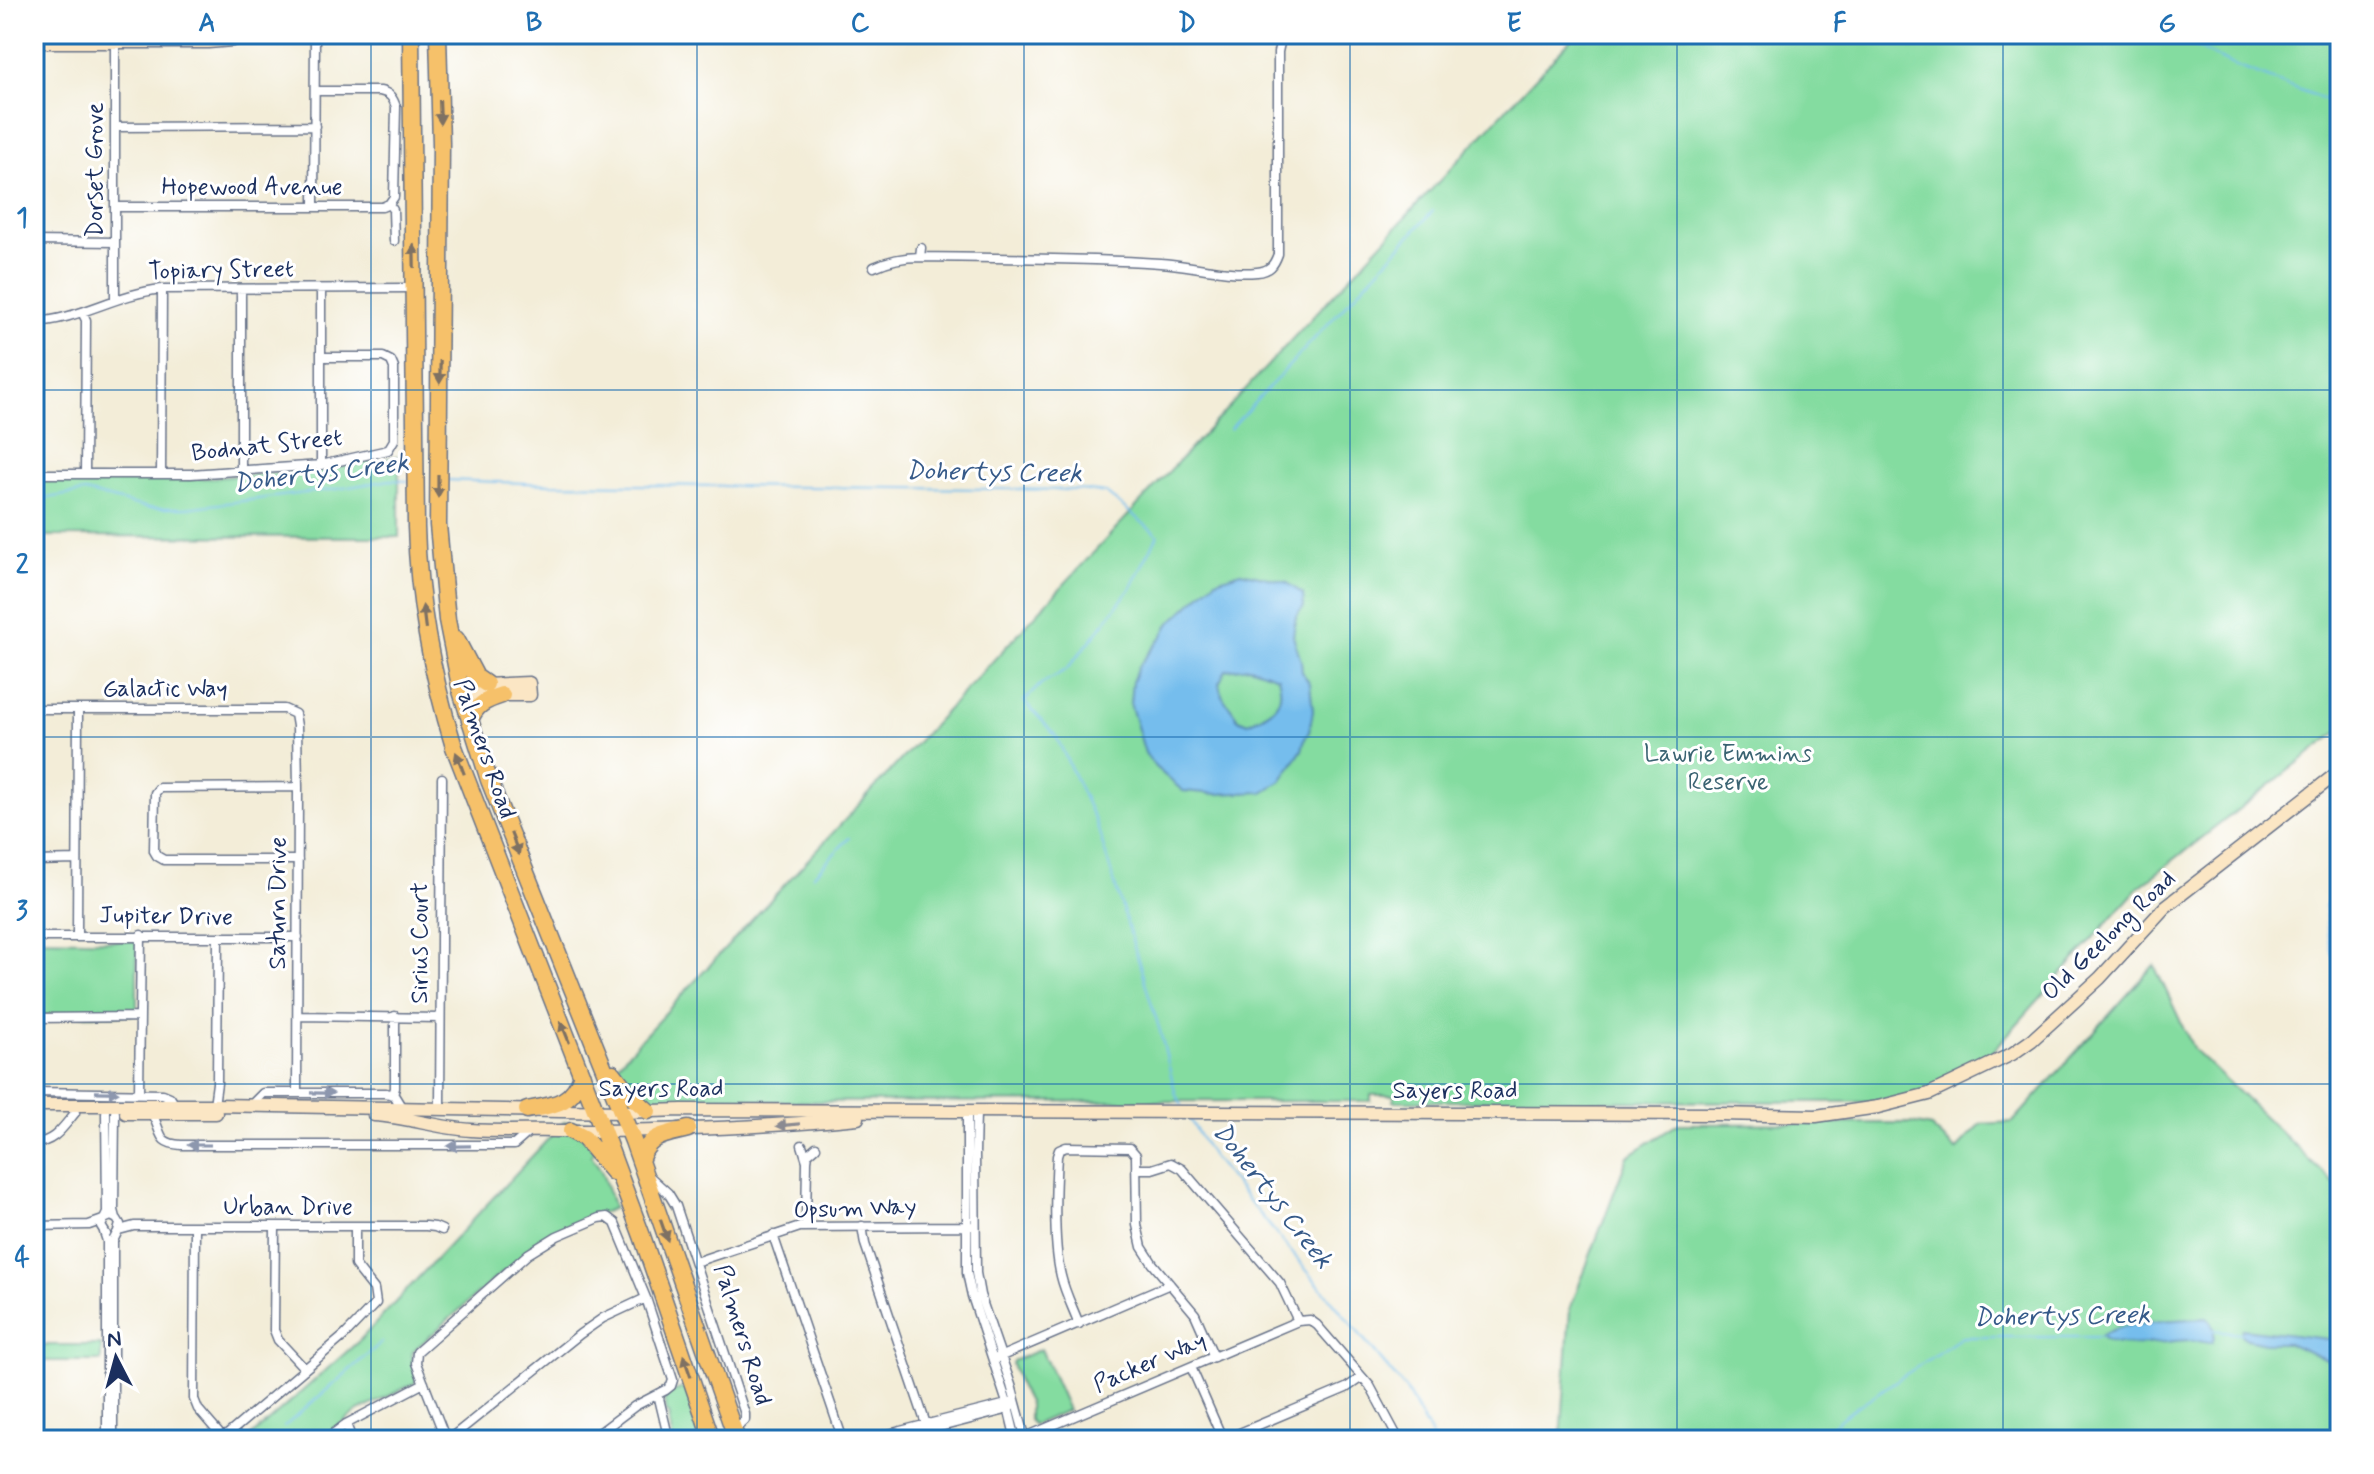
<svg xmlns="http://www.w3.org/2000/svg" width="2374" height="1474" viewBox="0 0 2374 1474" font-family="Mynerve,sans-serif">
<style>
.green{fill:#84dca0;stroke:#50867f;stroke-width:2}
.water{fill:#75bded;stroke:#4876a6;stroke-width:2;fill-rule:evenodd}
.lines{fill:none;stroke-linecap:round;stroke-linejoin:round}
.stream{stroke:#75bded;stroke-width:2}
.street-casing{stroke:#677289;stroke-width:11}
.secondary-casing{stroke:#677289;stroke-width:15}
.highway-casing{stroke:#677289;stroke-width:19}
.street{stroke:#fff;stroke-width:8}
.secondary{stroke:#fbe6c4;stroke-width:12}
.highway{stroke:#f6c16b;stroke-width:16}
.oneway{fill:#7e7164}
.oneway2{fill:#8d97ae}
.oneway3{fill:#8b8a91}
.grid{fill:none;stroke:#1f6fb2;stroke-width:2;stroke-opacity:0.55}
.labels{text-anchor:middle;dominant-baseline:central;stroke-width:6;stroke-linejoin:round;paint-order:stroke}
.street-label{font-size:24px;fill:#1b2f5e;stroke:#fff}
.park-label{font-size:24px;fill:#3a6372;stroke:#fff}
.water-label{font-size:26px;font-style:italic;fill:#365a89;stroke:#fff}
.neatline{fill:none;stroke:#1f6fb2;stroke-width:3}
.grid-label{font-size:26px;text-anchor:middle;font-weight:bold;fill:#1f6fb2}
</style>
<rect width="100%" height="100%" fill="#fff"/>
<filter id="ink" filterUnits="userSpaceOnUse"><feTurbulence type="fractalNoise" baseFrequency=".0125" numOctaves="2"/><feDisplacementMap in="SourceGraphic" scale="16" xChannelSelector="R" yChannelSelector="G"/><feConvolveMatrix kernelMatrix="1 2 1 2 8 2 1 2 1" color-interpolation-filters="sRGB"/></filter>
<filter id="wash" filterUnits="userSpaceOnUse"><feTurbulence type="fractalNoise" baseFrequency=".006" numOctaves="4" result="noise"/><feDisplacementMap in="SourceGraphic" scale="32" xChannelSelector="R" yChannelSelector="G"/><feGaussianBlur stdDeviation="1.8" result="paint"/><feColorMatrix in="noise" values="0 0 0 0 0 0 0 0 0 0 0 0 0 0 0 0 0 1.4 0 .05"/><feComposite in="paint" operator="in"/></filter>
<g filter="url(#wash)">
<rect width="100%" height="100%" fill="#f3edd8"/>
<path class="green" d="M1576,34H2340V730L2139,887L1993,1051L1928,1102L1394,1101V1095H1371V1101L644,1102L615,1067Z
M399,456V537L34,536V479H192L322,470Z
M34,939L134,941L137,945V1011L131,1015H34Z
M2154,965L2194,1050L2340,1189V1440H1561L1570,1309L1628,1156L1678,1124L1911,1123L1931,1127L1956,1150L1981,1124L2013,1122Z
M564,1122H621L591,1155L601,1170L614,1208L560,1231L499,1275L413,1351C409,1362 420,1372 415,1383L357,1412L318,1440H247L360,1340Z
M34,1345H101V1361H34Z
M1041,1349L1068,1410L1033,1425L1029,1420V1404L1019,1385L1012,1364L1013,1361Z
M689,1386L707,1440H673L669,1421L670,1419L669,1413H667L664,1399L669,1393Z"/>
<path class="water" d="M1241,572L1286,582L1303,594L1304,607L1296,616L1293,636L1301,661L1302,672L1310,684L1313,711L1309,732L1305,738L1302,750L1281,781L1263,792L1217,794L1183,791L1155,767L1145,753L1130,703L1132,682L1138,667L1163,635L1169,624L1216,580ZM1249,667L1278,677C1287,705 1270,713 1248,723L1238,719C1230,704 1221,701 1219,683L1226,670Z
M2207,1318C2214,1323 2216,1337 2212,1343C2206,1343 2199,1341 2193,1340C2171,1339 2116,1353 2101,1336C2123,1320 2179,1320 2207,1318Z
M2242,1329L2328,1339L2340,1338V1366L2288,1343H2265L2247,1339L2241,1335Z"/>
<g class="lines">
<path class="stream" d="M2176,34L2178,38L2233,65L2340,105
M1230,429L1433,211
M446,480L552,484L1079,490L1106,493L1158,535L1130,589L1091,640L1066,670L1041,684L1024,701L1056,736L1096,823L1160,1031L1176,1095L1182,1105
M34,500L85,492L148,508H186L337,489L390,480L408,481
M2340,874L2325,907L2328,938L2337,972L2340,976
M813,876L849,838
M1189,1118L1211,1155L1406,1390L1433,1440
M2212,1330L2242,1333
M284,1427L382,1342
M268,1440L272,1437
M1817,1440L1834,1424L1852,1410L1962,1337H2102"/>
</g>
</g>
<g filter="url(#ink)">
<g class="lines">
<g class="street-casing">
<path id="street" d="M115,42V299
M315,91H380C390,93 393,98 396,107L394,197L389,204L393,210L394,241
M115,127L315,126
M115,207H382L389,204
M314,207L315,34
M34,241L115,242
M920,257C1000,258 1080,258 1160,263C1192,265 1225,275 1257,272C1270,271 1274,265 1278,254V52L1282,34
M874,267C889,260 903,257 920,257L921,248
M241,289V471
M82,312L86,320L85,474
M34,322C79,320 115,294 162,289L414,288
M321,465V289
M34,474H191L321,465L388,450L394,440V368L391,361L383,357H321
M161,474L162,289
M34,709H284L295,714L297,726L298,787L297,1093
M298,860H164L157,856L154,851L155,793L159,788L298,787
M34,861L77,860
M77,936L78,709
M34,937H298
M298,1016L440,1018
M34,1018L140,1017
M34,1092L163,1094L170,1097L175,1105
M139,1093L141,935
M393,1095L395,1088V1016
M214,1105L217,1083L218,937
M250,1106L263,1093H386L394,1095L402,1108
M440,1109L442,778
M967,1112V1273L972,1296L1007,1403L1016,1440
M976,1112L975,1154L976,1273L980,1295L1011,1385L1026,1440
M106,1113L107,1213L101,1226L106,1234
M115,1113L114,1210L116,1218
M152,1114C163,1133 156,1143 181,1145H514L530,1131
M34,1143C54,1143 63,1127 75,1113
M802,1145L807,1161L806,1226
M807,1161L808,1154L816,1147
M1136,1169H1152L1171,1163L1182,1169L1280,1283L1298,1321L1310,1320L1317,1325L1370,1386L1399,1440
M648,1175L668,1193L676,1206L745,1414V1420L734,1430
M104,1219L111,1216L117,1219L120,1224L118,1231
M34,1226L89,1225L103,1220
M862,1226L865,1244L928,1430
M275,1227L274,1330L278,1340L305,1369
M195,1228L194,1399L198,1409L223,1438
M119,1230L134,1226H426L435,1227L442,1230
M104,1232L107,1241V1440
M773,1235L843,1440
M695,1262L800,1227L970,1226
M1079,1324C1073,1308 1065,1293 1061,1276C1053,1244 1055,1190 1057,1156L1059,1150L1066,1147L1130,1148L1136,1155L1137,1225L1142,1247L1153,1264L1195,1314L1214,1357
M997,1358L1170,1284
M1191,1367L1223,1440
M658,1394L669,1440
M346,1424L352,1440
M1023,1438L1298,1321
M113,1440V1241L117,1233
M221,1440L345,1335L376,1303L374,1289L355,1265V1227
M325,1440L346,1424L424,1383
M446,1440L416,1363L417,1352L528,1254L557,1236L599,1218L607,1217L615,1223L646,1298L673,1380L671,1386L666,1390L635,1406L590,1440
M448,1440L580,1334L603,1318L646,1298
M865,1440L1011,1403
M890,1440L1002,1411L1012,1406
M1223,1440L1346,1388L1362,1377"/>
</g>
<g class="secondary-casing">
<path id="secondary" d="M34,42H208L232,40L255,34
M460,686L529,683L530,695H462
M34,1105H214L622,1112L682,1110L1719,1114L1816,1116L1878,1107L1929,1094L2012,1054L2032,1040L2100,978L2165,907L2340,771
M126,1113H216
M374,1115C407,1117 438,1128 471,1130C502,1132 533,1130 563,1131C662,1131 760,1128 858,1118"/>
</g>
<g class="highway-casing">
<path id="highway" d="M411,34L416,527C418,603 432,675 454,747L596,1112L642,1236L712,1440
M438,34L441,144L438,525L447,620L461,691L489,780L633,1141L737,1440
M456,639L476,677L486,684
M470,721C475,705 486,700 502,695
M613,1073L630,1095L648,1111
M527,1110C554,1105 572,1104 582,1075
M571,1131L584,1138L613,1172
M640,1161C648,1135 664,1135 688,1129"/>
</g>
<use href="#street" class="street"/>
<use href="#secondary" class="secondary"/>
<use href="#highway" class="highway"/>
</g>
<defs><path id="oneway-solid" d="M-6-.8H1V-3.2L6.5 0L1 3.2V.8H-6Z" transform="scale(2)"/></defs>
<g class="oneway">
<use href="#oneway-solid" transform="translate(440 112) rotate(88)"/>
<use href="#oneway-solid" transform="translate(414 256) rotate(-91)"/>
<use href="#oneway-solid" transform="translate(440 372) rotate(91)"/>
<use href="#oneway-solid" transform="translate(438 486) rotate(90)"/>
<use href="#oneway-solid" transform="translate(424 617) rotate(-97)"/>
<use href="#oneway-solid" transform="translate(460 763) rotate(-111)"/>
<use href="#oneway-solid" transform="translate(515 844) rotate(69)"/>
<use href="#oneway-solid" transform="translate(565 1032) rotate(-112)"/>
<use href="#oneway-solid" transform="translate(664 1230) rotate(71)"/>
<use href="#oneway-solid" transform="translate(687 1366) rotate(-109)"/>
</g>
<g class="oneway2">
<use href="#oneway-solid" transform="translate(107 1092) rotate(1)"/>
<use href="#oneway-solid" transform="translate(322 1093) rotate(1)"/>
<use href="#oneway-solid" transform="translate(199 1145) rotate(-180)"/>
<use href="#oneway-solid" transform="translate(459 1146) rotate(179)"/>
</g>
<use class="oneway3" href="#oneway-solid" transform="translate(788 1125) rotate(175)"/>
</g>
<path class="grid" d="M371,34V1440M697,34V1440M1024,34V1440M1350,34V1440M1677,34V1440M2003,34V1440M34,390H2340M34,737H2340M34,1084H2340"/>
<g class="labels">
<g class="street-label">
<text transform="translate(95 170) rotate(-90)">Dorset Grove</text>
<text x="252" y="187">Hopewood Avenue</text>
<text transform="translate(221 271) rotate(-1)">Topiary Street</text>
<text transform="translate(267 446) rotate(-6)">Bodnat Street</text>
<text x="165" y="689">Galactic Way</text>
<text transform="translate(484 749) rotate(71)">Palmers Road</text>
<text transform="translate(278 903) rotate(-90)">Saturn Drive</text>
<text transform="translate(166 917) rotate(1)">Jupiter Drive</text>
<text transform="translate(2109 936) rotate(-44)">Old Geelong Road</text>
<text transform="translate(420 943) rotate(-90)">Sirius Court</text>
<text x="661" y="1089">Sayers Road</text>
<text x="1455" y="1091">Sayers Road</text>
<text x="288" y="1207">Urban Drive</text>
<text transform="translate(855 1209) rotate(-2)">Opsum Way</text>
<text transform="translate(742 1335) rotate(73)">Palmers Road</text>
<text transform="translate(1150 1363) rotate(-23)">Packer Way</text>
</g>
<g class="park-label">
<text x="1728" y="754">Lawrie Emmins<tspan x="1728" dy="28">Reserve</tspan></text>
</g>
<g class="water-label">
<text transform="translate(994 473) rotate(1)">Dohertys Creek</text>
<text transform="translate(321 474) rotate(-7)">Dohertys Creek</text>
<text transform="translate(1272 1196) rotate(52)">Dohertys Creek</text>
<text transform="translate(2062 1317) rotate(-1)">Dohertys Creek</text>
</g>
</g>
<rect width="2374" height="1474" fill="none" stroke="#fff" stroke-width="88"/>
<g transform="translate(116 1358) rotate(354)" stroke="#ffffff" stroke-width="6" paint-order="stroke">
<path d="M0-6L14 30L0 20L-14 30Z" fill="#1b2f5e"/>
<text y="-12" font-size="22" font-weight="bold" text-anchor="middle" fill="#1b2f5e">N</text>
</g>
<rect x="44" y="44" width="2286" height="1386" class="neatline"/>
<g class="grid-label">
<text x="207" y="31">A</text>
<text x="534" y="31">B</text>
<text x="860" y="31">C</text>
<text x="1187" y="31">D</text>
<text x="1514" y="31">E</text>
<text x="1840" y="31">F</text>
<text x="2167" y="31">G</text>
<text x="22" y="226">1</text>
<text x="22" y="573">2</text>
<text x="22" y="919">3</text>
<text x="22" y="1266">4</text>
</g>
</svg>
